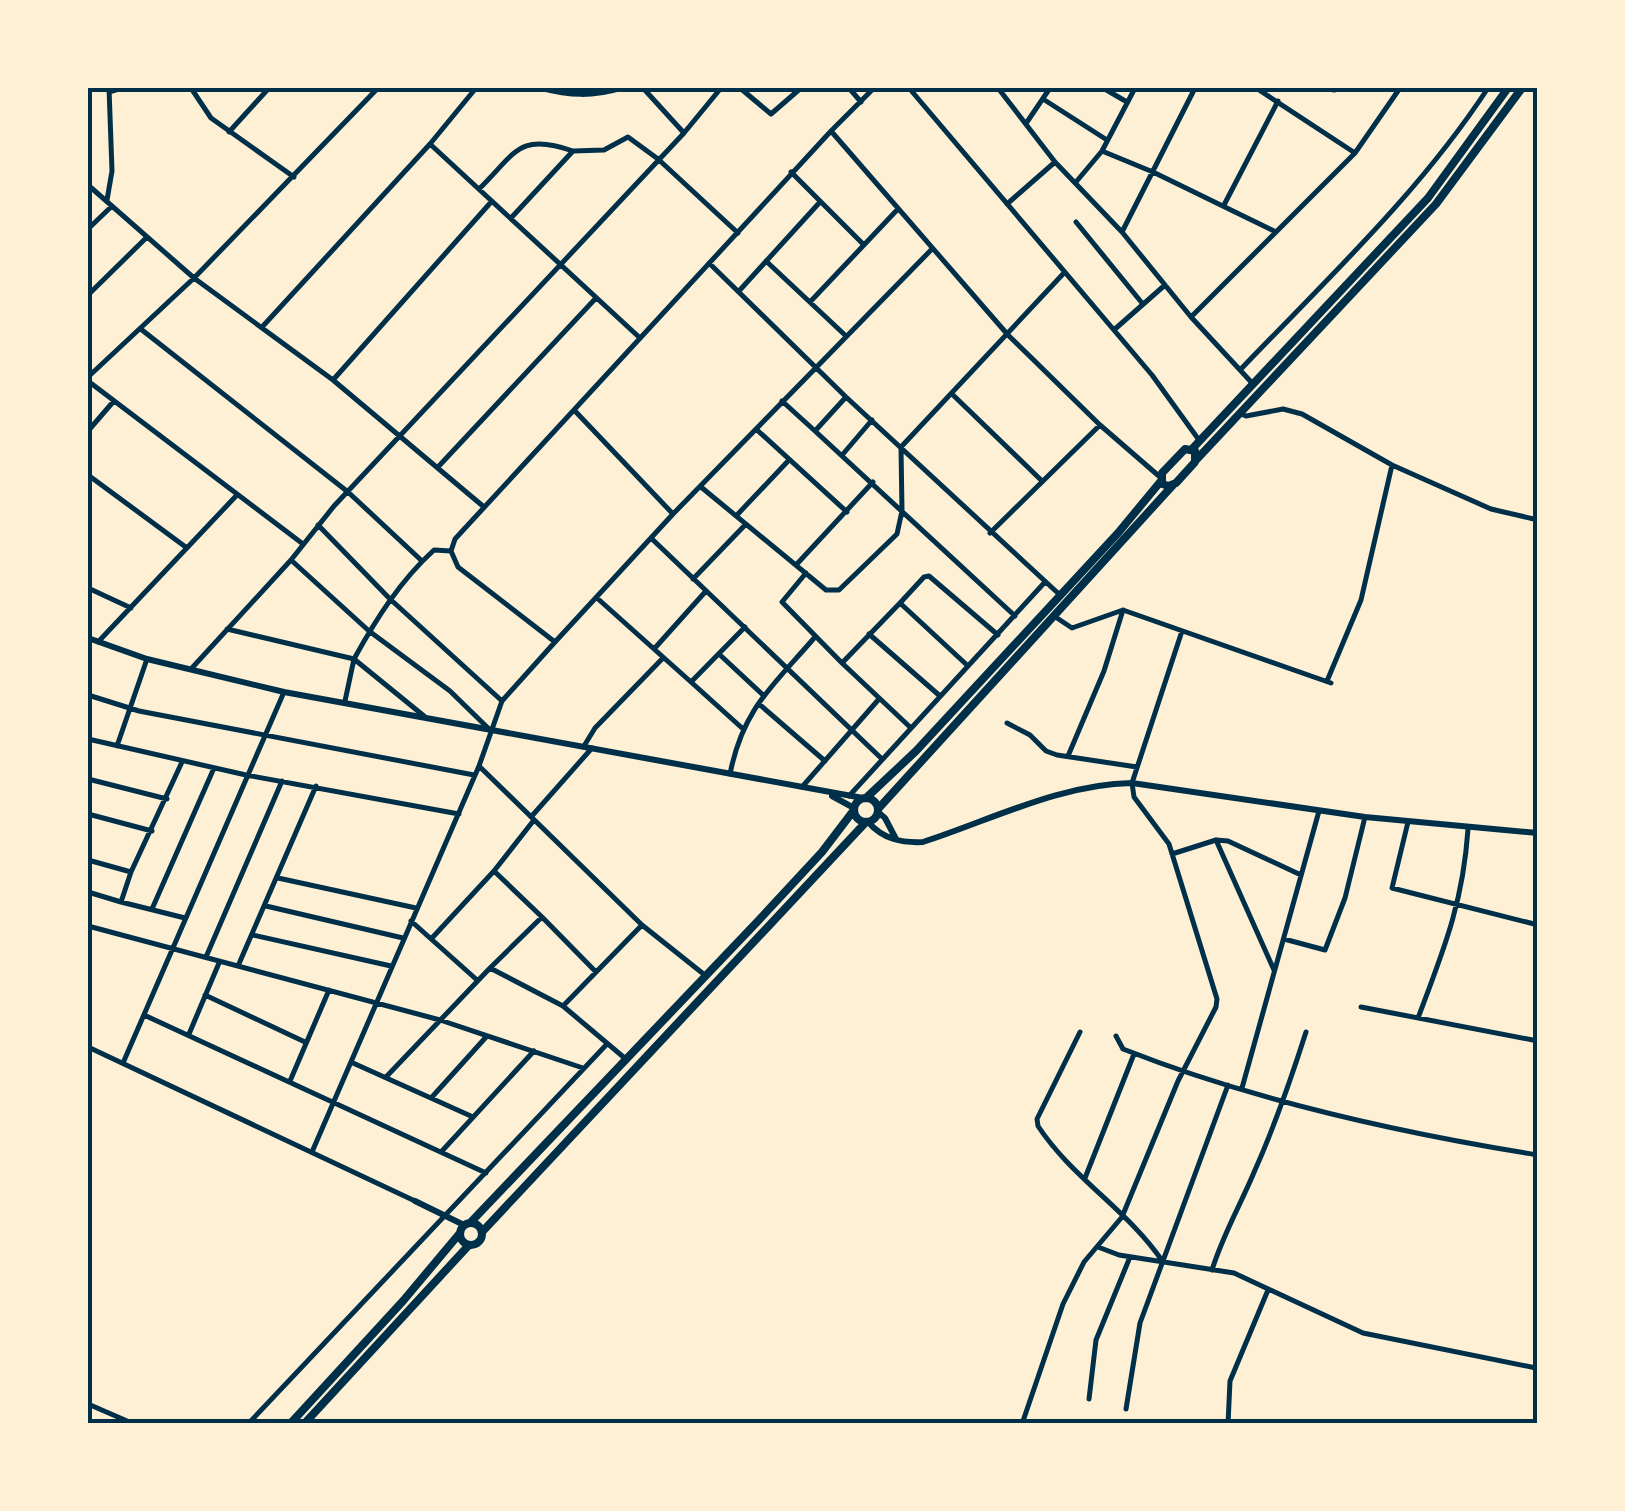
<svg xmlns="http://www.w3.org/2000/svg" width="1625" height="1511" viewBox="0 0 1625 1511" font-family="'PT Sans Narrow',sans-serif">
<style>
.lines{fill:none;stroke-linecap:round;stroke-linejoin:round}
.minor{stroke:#003049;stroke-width:5}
.tertiary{stroke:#003049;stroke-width:6}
.trunk{stroke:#003049;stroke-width:8}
.neatline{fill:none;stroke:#003049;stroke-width:4}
</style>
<rect width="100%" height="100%" fill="#fdf0d5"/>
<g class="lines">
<path class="minor" d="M191,88L211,118L294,177
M540,88C570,96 592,97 622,88
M643,88L684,133
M740,88L771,114L801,88
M849,88L861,102
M874,88L831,131L1008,335L1100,425L1160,477
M909,88L1152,375L1199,440
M998,88L1055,162L1122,232L1191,317L1253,384
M1103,88L1127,102
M1256,88L1355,153
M1326,88L1334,90L1341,88
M109,92L122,88
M1043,99L1107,140
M1027,122L1050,88
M229,132L269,88
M430,144L640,338
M1102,151L1153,172L1276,232
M791,172L864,245
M1076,182L1102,151L1135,88
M88,185L194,278L333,380L484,507
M479,189C516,153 518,132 573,151
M107,200L112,171L109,88
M1007,204L1055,162
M1224,205L1278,101
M511,218L573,151L604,150L628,137L658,159L738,233
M1076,222L1142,303
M88,229L112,206
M1122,232L1195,88
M766,261L846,336
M709,263L846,397L1060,595
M739,291L820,202
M88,295L146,238
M810,302L897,210
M1191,317L1355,153L1400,88
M263,326L430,144L476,88
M1115,329L1165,285
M142,330L348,492L422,561
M1241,369C1327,279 1420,192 1488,88
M88,377L194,278L378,88
M333,380L492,201
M88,381L303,544
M952,394L1041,480
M846,397L815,431L1015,616
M782,401L815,431
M575,411L673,514
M1241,414L1246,416L1283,409L1302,414L1392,465L1491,509L1538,520
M756,429L847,512
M88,431L113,402
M843,454L872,420
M438,467L596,298
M88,475L187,548
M701,487L826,590H839L897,534L902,511L901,447L1063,274
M736,516L789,460
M318,525L390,599L502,701
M990,533L1100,425
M651,538L882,759
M291,560L369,631L450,691L490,730
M796,565L873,482
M806,573L782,602L842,663
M693,579L746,524
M88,588L131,608
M706,591L654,649L691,682L745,627
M597,598L654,649
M900,603L924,577L929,576L998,635
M1054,616L1072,628L1123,610L1331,683
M227,629L354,659L345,701
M869,634L940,696
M98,642L236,496
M555,642L673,514L931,250
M719,654L763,695
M191,669L291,560L334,506L684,133L721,88
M1327,681L1361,600L1392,465
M691,682L742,728
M88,695L139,711L474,775
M759,704L825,761
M424,716L354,659C376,619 400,581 434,550L451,551
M1007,723L1030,735L1046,751L1057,755L1137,767
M911,728L842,663L900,603L968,666
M88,739L246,775L459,814
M117,746L147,659
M584,746L595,728L663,658
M1068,756L1104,671L1123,610
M479,766L642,925L706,976
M730,774C743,708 773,686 815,637
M88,779L167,799
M802,787L879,699
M849,796L1045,582
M88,814L152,831
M531,817L592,748
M1408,822L1392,888L1538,925
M1216,840L1274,970
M1172,854L1216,840L1228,841L1301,875
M88,860L131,872
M278,878L416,908
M88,892L121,902L131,872L182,762
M121,902L185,918
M266,906L403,938
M152,909L214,768
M542,917L596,972
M411,921L477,980
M88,926L440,1020L583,1068
M253,935L391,966
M432,938L494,871
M1284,939L1325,950L1345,898L1365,817
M206,957L282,781
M238,966L316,786
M490,968L542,917L494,871L534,820
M205,995L305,1042
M563,1006L641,926
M1361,1007L1538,1041
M144,1015L486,1173
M1418,1018C1444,949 1463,903 1468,829
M1080,1032L1037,1119L1038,1126C1072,1178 1129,1211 1163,1262
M189,1034L219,963
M1116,1036L1123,1049C1252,1100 1400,1133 1538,1155
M88,1047L415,1201
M123,1063L284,692
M353,1063L473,1117
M386,1077L490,968L563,1006L627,1060
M290,1081L329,990
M1242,1088L1319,811
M432,1097L487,1036
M442,1151L534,1051
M312,1152L479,766L502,701L555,642L458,567L451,551L455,539L831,131
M1535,1155L1538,1142
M1085,1178L1134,1054
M1098,1247L1119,1255L1234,1273L1363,1333L1536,1368
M1212,1270C1223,1234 1241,1204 1255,1170C1275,1125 1291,1079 1306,1032
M1089,1399L1096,1340L1130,1257
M88,1404L134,1424
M1126,1409L1140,1323L1228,1085
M248,1424L607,1044
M1022,1424L1063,1304L1084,1262L1122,1217L1178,1081L1216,1007L1217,999L1169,844L1134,797L1132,783L1182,631
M1228,1424L1230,1381L1268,1290"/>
<path class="tertiary" d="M88,638L147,659L284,692L863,798
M832,796L854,808
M878,812L885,818L896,839
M868,822C883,839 901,843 923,842C991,820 1060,784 1132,783L1365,817L1538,833
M415,1201L464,1225"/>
<path class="trunk" d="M1185,449L1195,451V462L1176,483L1169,486L1162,484V473Z
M1192,449L1428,198L1508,88
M1197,459L1436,204L1522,88
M866,798L916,751L1118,533L1161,481
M854 810a12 12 0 1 1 24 0a12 12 0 1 1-24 0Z
M878,809L1173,485
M460 1234a11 11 0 1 1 22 0a11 11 0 1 1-22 0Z
M470,1223L758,921L822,852L854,810
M482,1232L866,822
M290,1424L403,1301L460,1233
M304,1424L469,1245"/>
</g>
<rect width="1625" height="1511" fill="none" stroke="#fdf0d5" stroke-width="180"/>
<rect x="90" y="90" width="1445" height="1331" class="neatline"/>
</svg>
